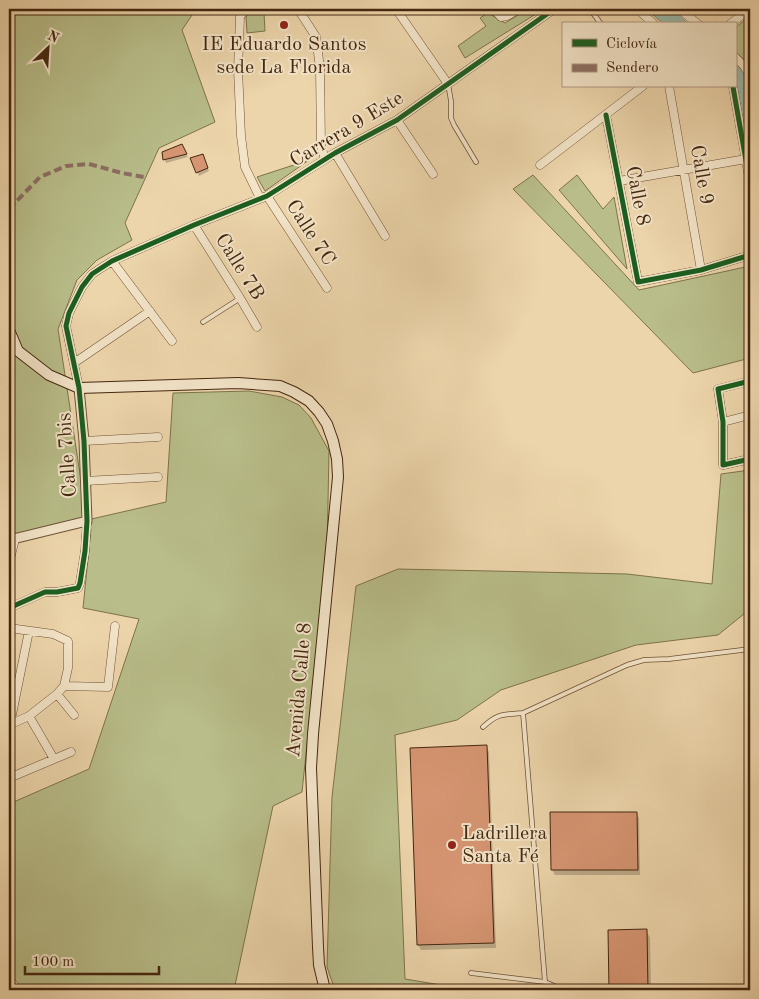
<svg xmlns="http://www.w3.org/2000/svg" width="759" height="999" viewBox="0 0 759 999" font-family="'Old Standard TT',serif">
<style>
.green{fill:#b8bd89;stroke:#7e724c}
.shadow{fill:#0003}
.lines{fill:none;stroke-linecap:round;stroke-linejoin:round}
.river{stroke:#99b9aa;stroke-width:16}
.building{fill:#d69572;stroke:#44270f}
.service-casing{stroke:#6e5236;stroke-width:5.5}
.minor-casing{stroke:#6e5236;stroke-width:9}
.tertiary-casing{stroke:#6e5236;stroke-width:11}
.secondary-casing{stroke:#44270f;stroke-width:12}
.service{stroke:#f3e4c8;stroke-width:4}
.minor{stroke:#f3e4c8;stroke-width:8}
.tertiary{stroke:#f3e4c8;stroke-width:9}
.secondary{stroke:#f3e4c8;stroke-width:10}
.quiet{stroke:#8d6e63;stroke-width:4;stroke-dasharray:8 4;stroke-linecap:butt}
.cycleway-casing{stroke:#f3e4c8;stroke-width:8}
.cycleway{stroke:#1b5e20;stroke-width:5}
.poi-dot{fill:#8f2418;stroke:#f3e4c8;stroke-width:2}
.labels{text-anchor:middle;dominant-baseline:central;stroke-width:4;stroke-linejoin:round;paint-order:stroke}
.poi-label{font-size:20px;fill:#44270f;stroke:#f3e4c8}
.street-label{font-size:20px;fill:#44270f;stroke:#f3e4c8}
</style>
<rect width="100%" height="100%" fill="#edd5ab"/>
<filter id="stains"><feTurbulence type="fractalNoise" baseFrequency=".004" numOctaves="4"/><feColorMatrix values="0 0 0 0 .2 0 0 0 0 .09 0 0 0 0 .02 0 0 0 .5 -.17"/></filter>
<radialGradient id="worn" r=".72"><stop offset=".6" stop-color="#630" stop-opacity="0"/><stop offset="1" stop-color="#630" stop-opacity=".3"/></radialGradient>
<path class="green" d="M9,9H196L182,30L215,122L159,148L125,223L132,240L97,260L77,280L58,329L87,520L166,502L173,393L249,391L282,397L299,405L311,418L329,451L327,553L302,792L273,806L234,990H9V804L89,769L139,619L83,608L91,529L82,518L9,537Z
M252,9H261L264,13L265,31L247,33L246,17Z
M528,9H544L465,58L458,46L486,26L480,18L488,13L505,23Z
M646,9H671L688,24H664Z
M750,16V66L735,51V28Z
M735,65L746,81L750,102V175L735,86Z
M309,160L265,191L257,177Z
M533,175L639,290L750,266V358L693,373L513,189Z
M577,175L603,209L614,197L627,269L559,190Z
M750,470V527L747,529L750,609L718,635L636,645L501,690L457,720L395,735L405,979L471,990H335L327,967L332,797L356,586L398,569L627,574L712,584L721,474Z"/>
<path class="shadow" d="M181,146L188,157L166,163L165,160Z
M204,158L209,171L199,176L192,159Z
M486,747L489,752L496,948L421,950L418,945Z
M636,813L639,818L640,875H555L552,870L551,814Z
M646,930L650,938L651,990H610L609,931Z"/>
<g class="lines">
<path class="river" d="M659,9L677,24
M735,70L740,74L743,81L750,121"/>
</g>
<path class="building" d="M182,144L187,154L163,160L162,152Z
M203,154L208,168L196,173L190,158Z
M487,745L494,943L417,945L410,748Z
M550,812H637L638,870H551Z
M647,929L648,990H609L608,930Z"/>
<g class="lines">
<g class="service-casing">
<path id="service" d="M590,9L601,24
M448,84L451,101V118L454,125L476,162
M203,322L239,299
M483,727C498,713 502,715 523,713
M471,973L545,982
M564,990L545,982L523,713L627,665L644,660L669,659L750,649"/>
</g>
<g class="minor-casing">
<path id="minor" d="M245,9L240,17L238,70L241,136L245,167L260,198
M298,9L316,37L320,68L321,146L325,159
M396,9L448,84
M493,9L501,17L507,16L519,9
M637,9L654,24
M679,9L698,24
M730,24L750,9
M735,57L744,66L750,76
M669,86L701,270
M733,87L750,183
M606,115L638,282L701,270L750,255
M397,120L433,174
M335,153L385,236
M540,165L643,86
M619,181L746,159
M267,196L327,288
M194,225L240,298L257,327
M112,261L172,341
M74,363L150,311
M750,381L718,389L723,422V465L750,459
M79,388L66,326L69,313L82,287L92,274L112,261L194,225L267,196L335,153L397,120L554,9
M723,422L750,415
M84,441L158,437
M85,481L158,477
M9,563L15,539
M9,608L45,592H57L78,588L80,583L85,551L87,521
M9,628L53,634L68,641V668L64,686L57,694L29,716L9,725
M64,686L108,687L115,626
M57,694L74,715
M29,716L54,759
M10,724L29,631
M9,778L71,752
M9,979L18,990"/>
</g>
<g class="tertiary-casing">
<path id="tertiary" d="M9,540L87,521L84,441L79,388"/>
</g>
<g class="secondary-casing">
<path id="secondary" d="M9,330L18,351L49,375L79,388L238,383L280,386L294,392L309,401L319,412L327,424L333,441L337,459L338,477L313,734L311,768L318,947L319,965L325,990"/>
</g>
<use href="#service" class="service"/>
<use href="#minor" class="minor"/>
<use href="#tertiary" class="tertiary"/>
<use href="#secondary" class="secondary"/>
<path class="quiet" d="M9,209L40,177L66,166L89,164L122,173L144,177"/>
<g class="cycleway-casing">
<path id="cycleway" d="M733,87L750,183
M606,115L638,282L701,270L750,255
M750,381L718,389L723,422V465L750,459
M9,608L45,592H57L78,588L80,583L85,551L87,521L84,441L79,388L66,326L69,313L82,287L92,274L112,261L194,225L267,196L335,153L397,120L554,9"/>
</g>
<use href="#cycleway" class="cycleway"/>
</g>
<g class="poi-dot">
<circle cx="284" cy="25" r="5"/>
<circle cx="452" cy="845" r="5"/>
</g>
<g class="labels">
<g class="poi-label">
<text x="284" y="45">IE Eduardo Santos<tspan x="284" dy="23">sede La Florida</tspan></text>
<text x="462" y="834" text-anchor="start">Ladrillera<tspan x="462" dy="23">Santa Fé</tspan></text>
</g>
<g class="street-label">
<text transform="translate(347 130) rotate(-31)">Carrera 9 Este</text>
<text transform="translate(701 175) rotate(80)">Calle 9</text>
<text transform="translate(637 196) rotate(79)">Calle 8</text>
<text transform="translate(310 233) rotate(57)">Calle 7C</text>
<text transform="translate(239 267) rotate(58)">Calle 7B</text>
<text transform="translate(68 455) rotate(-94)">Calle 7bis</text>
<text transform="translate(300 690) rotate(-85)">Avenida Calle 8</text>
</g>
</g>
<rect width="759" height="999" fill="none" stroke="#edd5ab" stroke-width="30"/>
<rect x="10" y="10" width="739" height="979" fill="none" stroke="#44270f" stroke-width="2.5"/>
<rect x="15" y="15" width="729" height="969" fill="none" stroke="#44270f"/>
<rect x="562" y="22" width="175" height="65" fill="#f3e4c8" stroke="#ad987e"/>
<rect x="572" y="39" width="25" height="8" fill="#1b5e20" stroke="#ad987e"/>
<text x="606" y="48" font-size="15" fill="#44270f">Ciclovía</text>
<rect x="572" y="64" width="25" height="8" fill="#8d6e63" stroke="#ad987e"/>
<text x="606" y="72" font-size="15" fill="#44270f">Sendero</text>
<g transform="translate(48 48) rotate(25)" stroke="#f3e4c8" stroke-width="4" paint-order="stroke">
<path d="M0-4L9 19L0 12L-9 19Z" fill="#44270f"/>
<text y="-8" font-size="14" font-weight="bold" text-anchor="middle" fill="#44270f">N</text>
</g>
<path d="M25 966v8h134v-8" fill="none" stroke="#44270f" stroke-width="2.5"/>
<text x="32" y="966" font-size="15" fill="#44270f" stroke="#f3e4c8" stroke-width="4" paint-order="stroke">100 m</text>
<rect width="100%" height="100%" filter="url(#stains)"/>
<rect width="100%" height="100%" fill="url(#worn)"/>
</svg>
